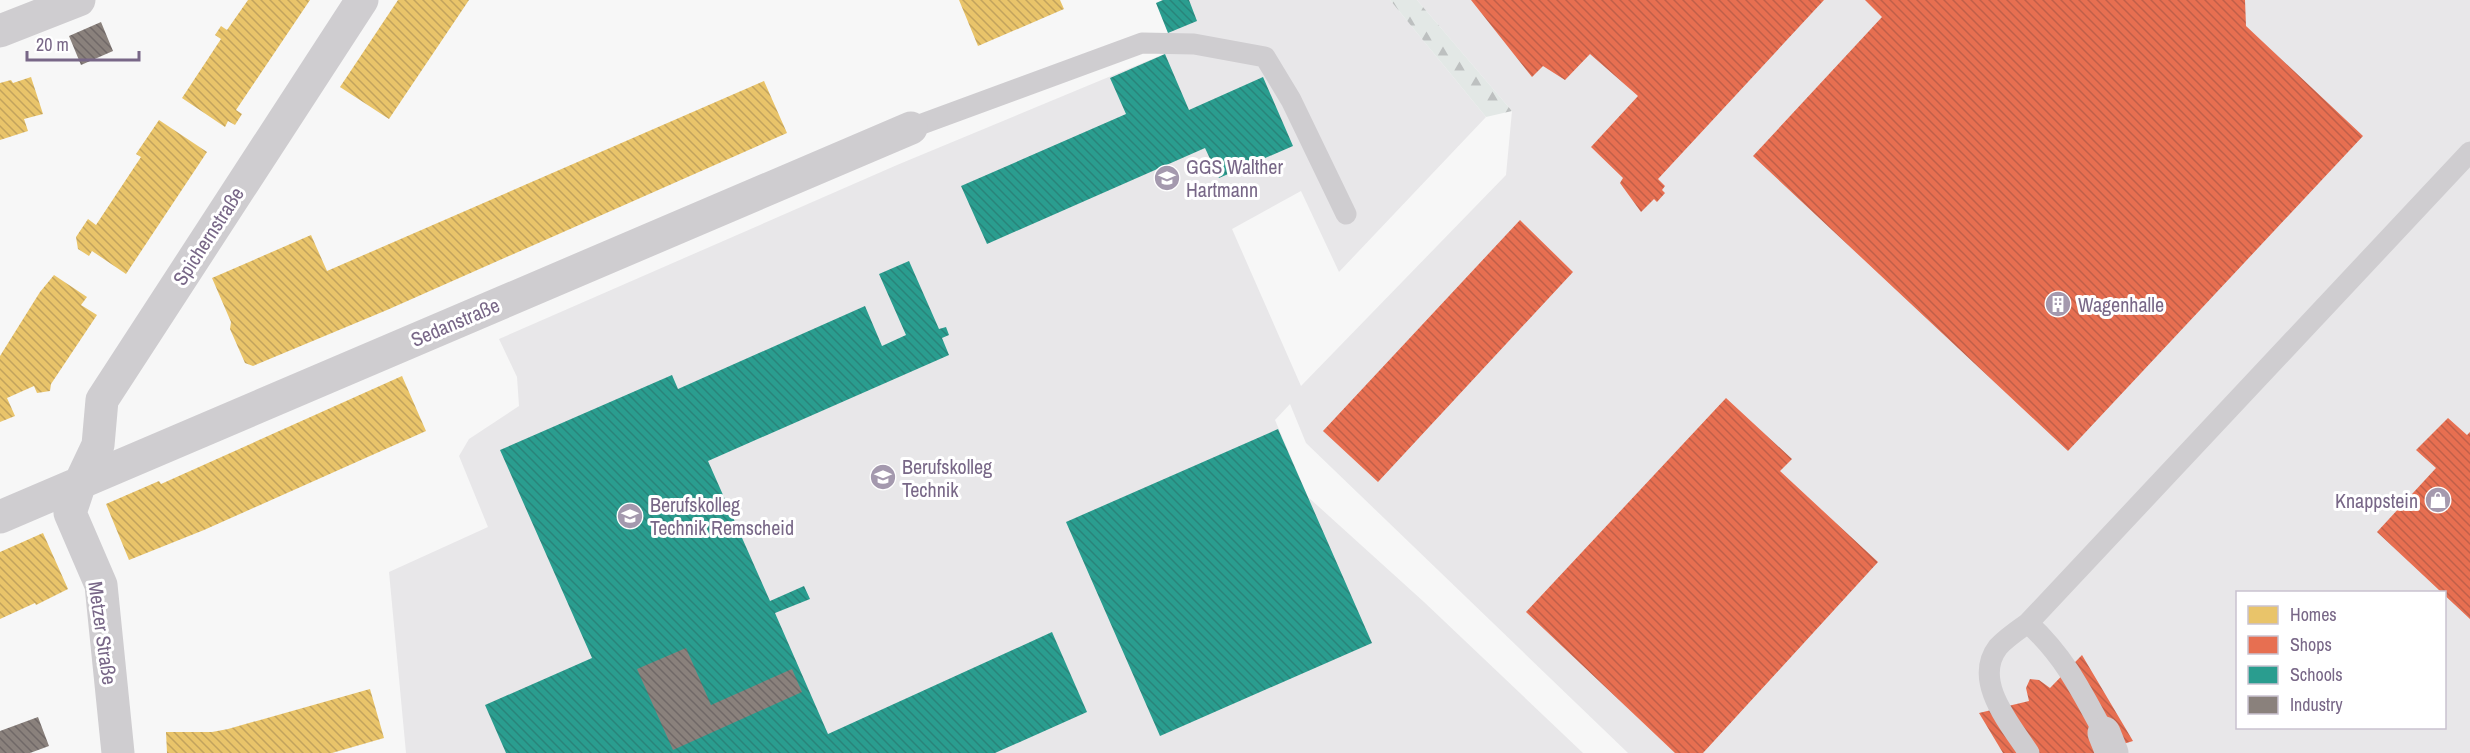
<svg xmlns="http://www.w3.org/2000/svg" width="2470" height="753" viewBox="0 0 2470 753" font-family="'Archivo Narrow',sans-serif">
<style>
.built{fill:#e8e7e9;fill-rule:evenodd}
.forest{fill:url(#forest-firs)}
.homes{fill:url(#homes-back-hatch)}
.shops{fill:url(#shops-back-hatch)}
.schools{fill:url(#schools-back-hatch)}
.industry{fill:url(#industry-back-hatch)}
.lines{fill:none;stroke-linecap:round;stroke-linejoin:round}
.service{stroke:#cfcdd0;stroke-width:21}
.minor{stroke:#cfcdd0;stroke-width:33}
.labels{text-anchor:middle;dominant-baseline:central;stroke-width:6;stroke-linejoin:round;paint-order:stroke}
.poi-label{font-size:20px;fill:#786787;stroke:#fff;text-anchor:start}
.street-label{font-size:20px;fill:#786787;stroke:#fff}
</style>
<defs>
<pattern id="forest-firs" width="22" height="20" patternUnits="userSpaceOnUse" patternTransform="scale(1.5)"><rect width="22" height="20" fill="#e3e8e6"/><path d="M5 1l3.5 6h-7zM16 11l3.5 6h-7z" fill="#bdc0c0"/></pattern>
<pattern id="homes-back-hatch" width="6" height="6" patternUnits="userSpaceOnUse" patternTransform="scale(1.5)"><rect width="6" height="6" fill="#e9c46a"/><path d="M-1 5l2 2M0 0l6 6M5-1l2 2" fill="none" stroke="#c2a35d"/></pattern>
<pattern id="shops-back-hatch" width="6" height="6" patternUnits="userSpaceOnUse" patternTransform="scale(1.5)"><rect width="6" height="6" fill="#e76f51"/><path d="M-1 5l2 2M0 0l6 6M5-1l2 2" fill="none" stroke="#c05f49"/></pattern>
<pattern id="schools-back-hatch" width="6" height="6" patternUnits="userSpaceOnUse" patternTransform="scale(1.5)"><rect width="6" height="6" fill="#2a9d8f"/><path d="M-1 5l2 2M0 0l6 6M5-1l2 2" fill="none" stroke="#29847a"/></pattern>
<pattern id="industry-back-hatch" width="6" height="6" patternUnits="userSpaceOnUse" patternTransform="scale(1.5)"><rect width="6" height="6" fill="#8a817c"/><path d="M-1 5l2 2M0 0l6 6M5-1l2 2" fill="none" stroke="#706867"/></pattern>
</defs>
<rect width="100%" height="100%" fill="#f7f7f7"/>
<path class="built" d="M1163,0H1390L1486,117L1339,272L1301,191L1232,229L1301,386L1506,175L1512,111L1417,0H2470V753H1628L1306,443L1290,404L1275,420L1308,497L1424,602L1583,753H406L389,572L488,527L459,456L469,439L519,406L517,377L499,339L897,165L1164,54L1168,33L1156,3ZM2238,592H2444V728H2238Z"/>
<path class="forest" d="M1390,0H1417L1512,111L1486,117Z"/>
<path class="homes" d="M248,0H310L236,110L242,114L235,125L228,121L225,127L182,98L221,39L215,35L221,26L227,30Z
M398,0H469L389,119L340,87Z
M959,0H1060L1064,9L978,46Z
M31,77L43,114L24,119L28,131L0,140V83L11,80L13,83Z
M764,81L787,133L387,310L253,366L245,363L230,329L231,322L212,278L311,235L327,271Z
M159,120L207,152L126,274L92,251L89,256L78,249L76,237L88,219L96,225L141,157L136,154Z
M54,275L87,297L81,305L97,315L51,384L50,391L37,393L34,386L7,398L15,416L0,422V356L40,292Z
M402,376L426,431L204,530L129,560L106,504L159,481L161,484Z
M43,533L68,589L36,605L35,603L0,619V552Z
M370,689L384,738L332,753H167L166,732H212L228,729Z"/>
<path class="shops" d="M1471,0H1824L1658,179L1665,186L1662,190L1665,193L1657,202L1654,199L1641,212L1620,183L1623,178L1591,147L1638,96L1590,54L1565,80L1543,66L1532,77Z
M1865,0H2245L2246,26L2363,136L2068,451L1753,156L1882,17Z
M1520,220L1573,272L1378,482L1323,431Z
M1726,398L1792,459L1780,471L1878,562L1703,753H1675L1526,612Z
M2448,418L2467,435L2470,432V619L2377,532L2436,468L2416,450Z
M2082,655L2133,741L2094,753H2003L1979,713L2029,701L2026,688L2030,679L2039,680L2050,688Z"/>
<path class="schools" d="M1163,0H1189L1197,21L1168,33L1156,3Z
M1165,54L1189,110L1263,77L1293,146L1219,178L1205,148L987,244L961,186L1126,114L1110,78Z
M909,261L939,329L946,327L949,335L942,338L949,355L708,461L770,601L804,586L810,599L775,613L828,734L1052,632L1087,712L995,753H506L485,705L592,658L500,450L672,375L678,389L865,306L882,346L906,335L879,274Z
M1278,429L1372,643L1160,736L1066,522Z"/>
<path class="industry" d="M101,22L113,51L81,65L69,36Z
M686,648L711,705L792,669L802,692L673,750L637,669Z
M38,717L49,746L30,753H0V731Z"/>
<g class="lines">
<path class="service" d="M911,128L1142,43L1194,44L1265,57L1291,100L1346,214
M2028,623C2064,656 2081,690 2104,733
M2029,753C2010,724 1972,681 1998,647C2006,638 2018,630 2028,623L2470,152"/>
<path class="minor" d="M0,31L79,0
M0,517L911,128
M2104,733L2112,753
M118,753L101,585L70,513L80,483L98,445L102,400L362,0"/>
</g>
<defs>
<g id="school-disc" transform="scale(1.35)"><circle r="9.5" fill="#a499ae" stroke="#fff"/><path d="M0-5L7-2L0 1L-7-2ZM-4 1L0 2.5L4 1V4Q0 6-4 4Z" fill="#fff"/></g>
<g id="building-disc" transform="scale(1.35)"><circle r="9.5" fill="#a499ae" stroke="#fff"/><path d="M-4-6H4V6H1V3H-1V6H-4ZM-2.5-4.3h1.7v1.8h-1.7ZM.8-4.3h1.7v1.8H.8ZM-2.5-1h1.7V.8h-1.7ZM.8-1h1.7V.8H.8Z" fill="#fff"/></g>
<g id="shop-disc" transform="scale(1.35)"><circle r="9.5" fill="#a499ae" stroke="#fff"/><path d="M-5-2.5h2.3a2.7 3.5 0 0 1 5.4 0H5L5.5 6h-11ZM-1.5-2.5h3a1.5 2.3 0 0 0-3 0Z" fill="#fff"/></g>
<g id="university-disc" transform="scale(1.35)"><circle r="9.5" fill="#a499ae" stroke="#fff"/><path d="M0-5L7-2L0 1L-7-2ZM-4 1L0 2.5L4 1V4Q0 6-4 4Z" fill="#fff"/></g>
</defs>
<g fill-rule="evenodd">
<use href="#school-disc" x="1167" y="178"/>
<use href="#building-disc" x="2058" y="304"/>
<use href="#school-disc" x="883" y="477"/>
<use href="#shop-disc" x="2438" y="500"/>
<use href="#university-disc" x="630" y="516"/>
</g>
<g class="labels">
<g class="poi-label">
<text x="1186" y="166">GGS Walther<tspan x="1186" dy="23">Hartmann</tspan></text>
<text x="2078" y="304">Wagenhalle</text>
<text x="902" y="466">Berufskolleg<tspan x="902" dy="23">Technik</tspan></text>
<text x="2418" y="500" text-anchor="end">Knappstein</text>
<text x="650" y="504">Berufskolleg<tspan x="650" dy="23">Technik Remscheid</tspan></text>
</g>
<g class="street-label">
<text transform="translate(208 236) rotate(-57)">Spichernstraße</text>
<text transform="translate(455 322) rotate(-23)">Sedanstraße</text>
<text transform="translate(103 633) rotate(82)">Metzer Straße</text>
</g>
</g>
<rect x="2236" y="591" width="210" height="138" fill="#ffffff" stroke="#c9c2cf" stroke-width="1.5"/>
<rect x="2248" y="606" width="30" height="18" fill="#e9c46a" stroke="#c9c2cf" stroke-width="1.5"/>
<text x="2290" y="621" font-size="18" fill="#786787">Homes</text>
<rect x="2248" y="636" width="30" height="18" fill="#e76f51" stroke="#c9c2cf" stroke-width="1.5"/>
<text x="2290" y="651" font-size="18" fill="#786787">Shops</text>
<rect x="2248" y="666" width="30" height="18" fill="#2a9d8f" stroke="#c9c2cf" stroke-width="1.5"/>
<text x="2290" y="681" font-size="18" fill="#786787">Schools</text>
<rect x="2248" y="696" width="30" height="18" fill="#8a817c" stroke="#c9c2cf" stroke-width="1.5"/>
<text x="2290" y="711" font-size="18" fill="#786787">Industry</text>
<path d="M27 51v9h112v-9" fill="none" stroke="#786787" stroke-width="3"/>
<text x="36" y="51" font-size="18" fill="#786787" stroke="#ffffff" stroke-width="4.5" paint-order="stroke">20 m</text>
</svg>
